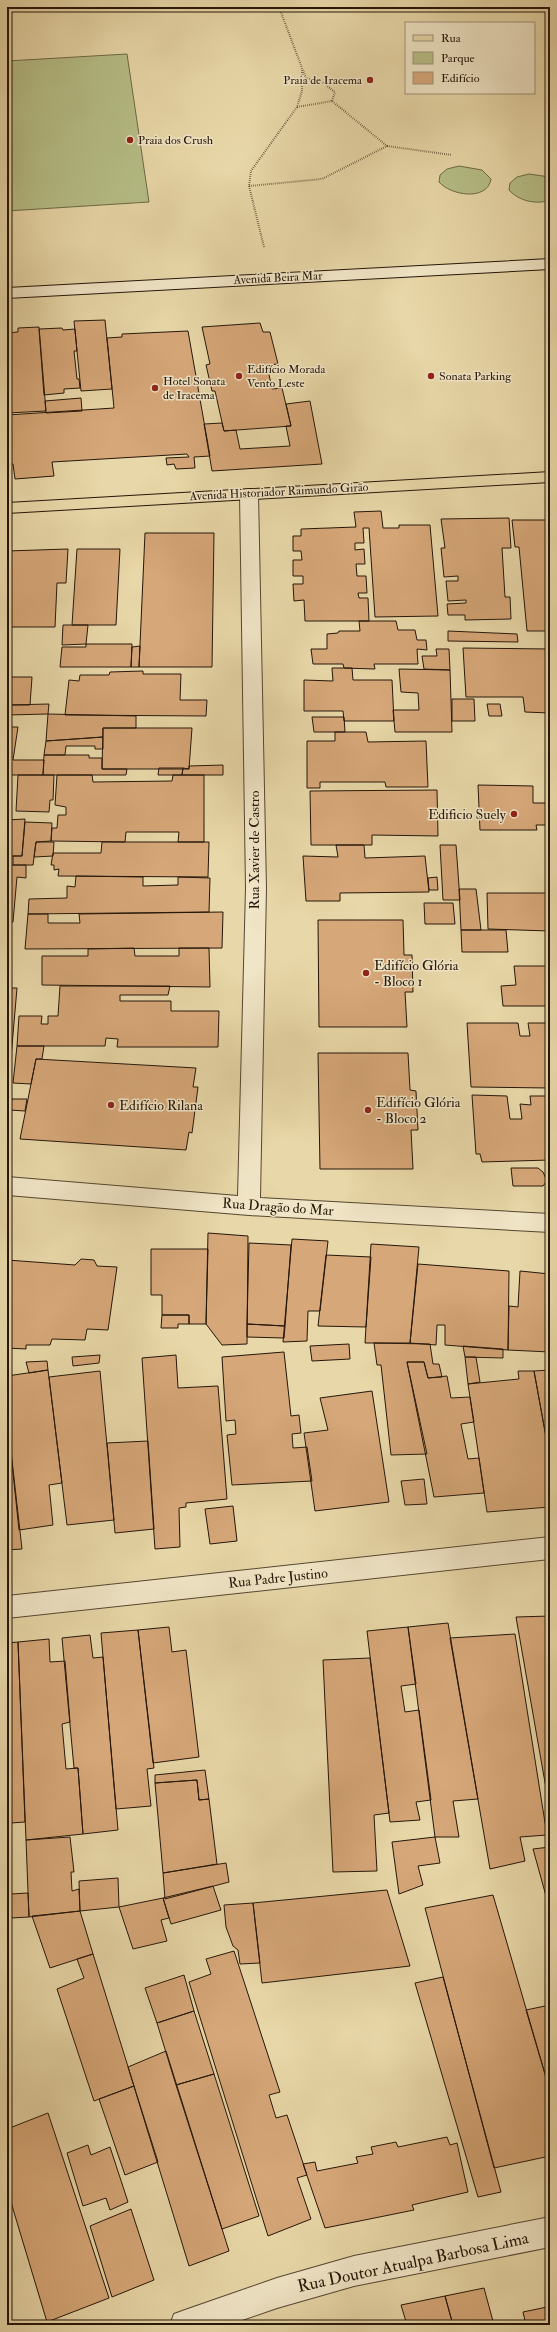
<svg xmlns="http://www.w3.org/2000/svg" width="557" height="2332" viewBox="0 0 557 2332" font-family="'IM FELL Double Pica',serif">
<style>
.green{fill:#b6be87;stroke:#6e6a48}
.building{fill:#d6a778;stroke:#251609}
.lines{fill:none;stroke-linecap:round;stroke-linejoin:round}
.street-casing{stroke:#564631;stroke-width:2}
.secondary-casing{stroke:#251609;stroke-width:2}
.primary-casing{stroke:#251609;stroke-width:2}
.path{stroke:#251609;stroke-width:2;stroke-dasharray:0.5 1.5;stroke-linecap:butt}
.street{fill:#f0e5c6;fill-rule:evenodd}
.secondary{fill:#f0e5c6;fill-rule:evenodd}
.primary{fill:#e8d7a8;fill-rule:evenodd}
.poi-dot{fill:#8f2418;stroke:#f0e5c6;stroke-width:1.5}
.labels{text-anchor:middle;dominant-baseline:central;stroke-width:3;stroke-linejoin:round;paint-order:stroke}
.far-poi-label{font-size:12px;fill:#251609;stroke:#f0e5c6;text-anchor:start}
.far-street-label{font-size:12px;fill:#251609;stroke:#f0e5c6}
.poi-label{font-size:14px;fill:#251609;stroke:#f0e5c6;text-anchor:start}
.street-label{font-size:14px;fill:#251609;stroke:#f0e5c6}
.near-street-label{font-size:17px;fill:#251609;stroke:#f0e5c6}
</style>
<rect width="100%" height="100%" fill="#e8d7a8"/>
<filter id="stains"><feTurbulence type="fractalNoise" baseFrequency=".005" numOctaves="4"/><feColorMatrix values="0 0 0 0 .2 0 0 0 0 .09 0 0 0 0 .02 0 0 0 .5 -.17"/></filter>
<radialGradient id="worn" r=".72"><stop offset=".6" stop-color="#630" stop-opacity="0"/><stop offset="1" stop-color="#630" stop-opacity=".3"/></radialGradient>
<path class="green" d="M127,54L149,202L7,211V61Z
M459,166L482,170L491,179C487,202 450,195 439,182L440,175L447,169Z
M529,174L550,177V200C536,205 519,201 509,190L510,183L517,177Z"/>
<path class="building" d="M105,320L112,389L81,391L74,321Z
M260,323L263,332H270L278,364L267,365L272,389L282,388L291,426L224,431L215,391H212L206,365L210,364L202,327Z
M39,327L46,411L7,413V333L18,332V328Z
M62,328L63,330L75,329L77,351H74L77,379H79L80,388L64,389V393L44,395L39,329Z
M188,331L210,456L194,457L195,468L176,469L174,464L167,465L166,458L189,457L187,454L52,462L54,476L15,479L13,464H7V415L114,408L107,338L122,337V334Z
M81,398L82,411L46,413L45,401Z
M310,401L322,464L212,471L204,424L222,423L224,431L236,430L240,449L290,446L286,426H291L286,404Z
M381,511L383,528H399V525H430L438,616L375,617L369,528H363L364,543H355V550L364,549L365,564H356L357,576H366L367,593H358L359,598H368L369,621H305L304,600L294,601L293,584H303V576H293V560H302L301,551H293V536H301V529L356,527L354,512Z
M509,518L511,548H502L505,597H510L511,619L465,620V615H448L447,604L466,603V600L448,601L446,581H458V576L444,577L441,548H445L441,519Z
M512,520H550V631H527L519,547H515Z
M145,533H214L212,667H139Z
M68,549L66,583H57L55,627H7V551Z
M77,549H120L116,625H72Z
M359,621H396L398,630H415L417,640H426L427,650L417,649L418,664H374L375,669L344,668L343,664H313L311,649H327V634L338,633L339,631H360Z
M63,625H88L86,644L62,645Z
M448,631L517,634L518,642L448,641Z
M86,644H132L131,667H60L62,647H86Z
M140,646L139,667H131L132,647Z
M463,648L550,649V713L525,712L523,697H466Z
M436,649H449L450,670L424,669L422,656H437Z
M332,668H352L353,680H392L394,721H344L343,711H304V680L333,681Z
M399,669L450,670L452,732H395L393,710H419L418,693L401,692Z
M143,671V674H181L180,700H207L206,716L65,715L69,680L79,681L80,675H109L110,672Z
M7,677H32L30,705H7Z
M452,699H474L475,721H452Z
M49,704L48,714L7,715V705Z
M487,704H500L502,716H489Z
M48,714L136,716V728H103V737L46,741Z
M312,717H344L345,732H314Z
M7,727H18L13,760H44L43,775H7Z
M103,728H192L189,769H102Z
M335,732H366L368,742L426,741L428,787H386L385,782H320V788H307V741H335Z
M103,737V749H95V746H66L65,755H44L46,741Z
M44,755H89V758H102V769H127L126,775H43Z
M223,765V775H182L183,768L189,769V766Z
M159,768H183L182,775H158Z
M18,775H54L53,800H50L49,812L16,811Z
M57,775H92L93,782L172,781L173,775H204V842H178L179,832H126L125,842L51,841L52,828H57L58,815H66V807L55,805Z
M546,777H550V825H536L537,830H480L478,785L533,786V803H549Z
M437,790L438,836L372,835V845H311L310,791Z
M25,819L22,856H7V820Z
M25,822L52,823L51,841L36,842L33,865H13V856H22Z
M36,842H54L53,856L34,857Z
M102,842H209L208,877L58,876L59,869L54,870V865H51L53,853H101Z
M336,845H364L365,858L425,856L429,892L340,893V901H306L303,856L338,857Z
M440,845H456L460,900H443Z
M7,865H26V878L17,877L13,922H7Z
M76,876L143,877V886L178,885V877L210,878L209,912L28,914L29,899L67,898V886L75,887Z
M437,877L438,890H429L428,878Z
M459,889H476L481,930H461Z
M487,893H550V931L488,929Z
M424,903H453L455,924H425Z
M223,912L222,948L25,949L28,914H48V923H80L79,914Z
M318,920H403L404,955H412L413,992H405L407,1027H319Z
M461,930H506L508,952H462Z
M134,948L135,956H179V948H209L210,987L42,985V956H88V949Z
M514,966H550V1006H503L501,986L516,985Z
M60,986H170L168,995H120V1001H171V1011H219L218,1047H117L118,1039L106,1038L105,1046H17L19,1016H42L41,1024H48V1016H58Z
M7,988H17L9,1081H7Z
M467,1023H518L520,1036H530L528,1023H550V1088L471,1087Z
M17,1046H44L42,1059H36L31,1084L13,1083Z
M318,1053H408L410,1090L416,1091L418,1130H411L413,1169H320Z
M36,1059L196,1068L193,1087H198L192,1133L189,1132L186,1150L20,1139Z
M472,1095L507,1096L510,1119H522L520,1104L531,1105L530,1096H550V1160L482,1162L480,1154H476Z
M12,1099H27L25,1111L10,1110Z
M511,1168H538L543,1172L547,1181L543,1186H513Z
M208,1233L248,1236L247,1344L222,1345L206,1324Z
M292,1239L328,1241L320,1311H308L307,1341L283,1342Z
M249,1243L291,1245L285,1326L247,1324Z
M371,1244L419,1247L410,1343H365Z
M151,1249H208L206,1324H189V1315H162V1295H151Z
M326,1255L371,1257L366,1327L318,1326Z
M81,1259L94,1260L97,1266L117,1267L108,1330L87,1329L85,1340L52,1339L50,1345H26V1349L7,1348V1260L75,1265Z
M418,1264L509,1271L508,1350L445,1345V1325H437L436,1345L410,1343Z
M520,1271L550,1274V1352L508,1350L509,1306L518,1307Z
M162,1315H189V1324H178V1328H161Z
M247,1324L285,1326L284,1338L247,1337Z
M374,1343L430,1344L433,1364H439L442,1377L428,1378L424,1362H407L427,1454L391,1455L381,1365H377Z
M349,1344L350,1359L312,1361L310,1346Z
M463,1346L503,1349V1358L465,1357Z
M284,1352L291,1416L299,1415L301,1433L292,1434L293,1448L307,1447L312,1481L232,1485L227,1435L236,1434L235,1420L226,1421L222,1357Z
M100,1355L99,1363L73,1366L72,1357Z
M176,1355L178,1388L218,1386L227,1499L186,1503V1507L179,1508L180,1547L155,1549L142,1358Z
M465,1357H476L480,1382L468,1384Z
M47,1361L48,1370L29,1373L26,1362Z
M407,1362H424L428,1378L447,1376L451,1398L470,1397L474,1422L461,1424L468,1459L479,1458L484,1493L434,1497Z
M48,1370L62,1483L49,1485L53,1525L19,1530L7,1416V1376Z
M550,1370V1459L534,1371Z
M100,1371L114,1520L67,1525L49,1377Z
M518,1371H534L550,1459V1507L487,1512L468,1384L519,1379Z
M372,1391L389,1502L315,1511L304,1433L328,1430L320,1398Z
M7,1416L22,1549L7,1550Z
M148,1441L154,1529L115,1533L107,1443Z
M424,1479L427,1504L405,1505L401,1481Z
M233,1506L237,1541L210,1544L205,1509Z
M550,1616V1811L516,1617Z
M448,1623L478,1799L453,1801L459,1837H435L408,1627Z
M169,1627L172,1652L186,1650L199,1757L153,1763L138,1630Z
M408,1627L416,1684L401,1686L405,1712L419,1710L431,1800L416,1802L420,1820L390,1822L367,1631Z
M138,1630L154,1768L147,1769L151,1806L116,1809L101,1633Z
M515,1634L547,1835L520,1837L525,1861L490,1869L450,1638Z
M90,1635L93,1658L103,1657L118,1830L83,1834L78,1768H74L62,1638Z
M49,1639L50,1662L65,1661L70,1722L62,1724L66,1769L78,1768L83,1834L26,1840L18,1642Z
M18,1642L25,1822L11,1823L9,1791H7V1643Z
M370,1658L389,1813L374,1815L377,1871L333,1872L323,1660Z
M205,1770L209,1799L199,1800L197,1780L155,1783V1775Z
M197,1780L199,1800L209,1799L217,1864L163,1873L155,1783Z
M70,1837L74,1872H71L72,1891L79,1889L80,1911L29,1917L26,1840Z
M435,1837L440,1863L418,1866L423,1885L399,1894L392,1842Z
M550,1847V1895L546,1896L533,1849Z
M226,1863L229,1882L165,1899L163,1873Z
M118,1878L119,1907L80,1911L79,1881Z
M213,1886L221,1910L171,1924L163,1898Z
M387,1890L410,1966L262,1983L253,1903Z
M28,1893L29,1917L11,1918V1894Z
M493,1895L550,2091V2156L494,2168L425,1908Z
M163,1898L169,1918L161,1920L167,1941L133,1949L119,1907Z
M253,1903L260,1963L240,1964L238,1950L233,1946L226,1927L224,1905Z
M80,1911L93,1954L50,1968L32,1916Z
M234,1951L280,2092L269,2095L276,2118L287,2115L307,2175L297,2178L311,2219L268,2236L189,1982L211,1974L206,1959Z
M93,1954L134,2086L94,2101L57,1989L84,1978L77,1959Z
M184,1975L194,2011L157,2023L145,1988Z
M443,1977L501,2192L478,2197L415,1983Z
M550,2005V2091L526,2010Z
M194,2011L214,2074L176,2085L157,2023Z
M166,2051L229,2251L189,2266L128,2067Z
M214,2074L259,2216L222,2229L176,2085Z
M134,2086L158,2162L125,2175L99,2099Z
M48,2113L109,2298L47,2322L7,2189V2129Z
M447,2137L450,2145L457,2143L468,2192L412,2205L414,2210L325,2228L303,2164L315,2162L317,2171L358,2163L356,2157L373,2154L371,2147L396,2142L398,2147Z
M88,2145L91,2155L110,2147L128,2202L110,2210L106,2198L83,2206L67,2153Z
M131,2209L154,2280L112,2297L90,2226Z
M484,2288L494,2325H453L445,2296Z
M445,2296L453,2325H407L401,2305Z
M547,2307L550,2309V2325H526L523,2312Z"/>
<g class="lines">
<g class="street-casing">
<path id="street" d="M249,489L255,490L258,494L266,888L260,1198L550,1214V1232L249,1215L7,1195V1177L238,1196L246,888L240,494L243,490Z
M550,1537V1559L7,1618V1596Z
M550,2217V2247L354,2286L277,2308L228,2325H170L174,2314L185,2310L277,2278L354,2256Z"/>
</g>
<g class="secondary-casing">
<path id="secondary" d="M550,259V269L7,298V288Z"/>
</g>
<g class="primary-casing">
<path id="primary" d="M550,472V482L7,513V503Z"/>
</g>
<path class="path" d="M303,70L306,78L323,83L335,92L332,101
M387,146L452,155
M249,186L322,179L387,146L332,101L297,107
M264,247L249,186L251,171L297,107L302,91V68L279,7"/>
<use href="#street" class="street"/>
<use href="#secondary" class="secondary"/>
<use href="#primary" class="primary"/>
</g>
<g class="poi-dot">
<circle cx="370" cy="80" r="4"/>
<circle cx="130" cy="140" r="4"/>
<circle cx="239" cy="376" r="4"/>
<circle cx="431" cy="376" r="4"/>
<circle cx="155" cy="388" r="4"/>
<circle cx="514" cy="814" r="4"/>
<circle cx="366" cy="973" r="4"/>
<circle cx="111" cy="1105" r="4"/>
<circle cx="368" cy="1110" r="4"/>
</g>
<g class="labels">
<g class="far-poi-label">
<text x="362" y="80" text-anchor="end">Praia de Iracema</text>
<text x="138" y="140">Praia dos Crush</text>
<text x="247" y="369">Edifício Morada<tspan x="247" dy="14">Vento Leste</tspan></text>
<text x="439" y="376">Sonata Parking</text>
<text x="163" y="381">Hotel Sonata<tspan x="163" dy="14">de Iracema</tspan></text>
</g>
<g class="far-street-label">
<text transform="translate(278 278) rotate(-3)">Avenida Beira Mar</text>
<text transform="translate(279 492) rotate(-3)">Avenida Historiador Raimundo Girão</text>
</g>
<g class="poi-label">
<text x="506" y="814" text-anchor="end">Edificio Suely</text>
<text x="374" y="965">Edifício Glória<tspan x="374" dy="16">- Bloco 1</tspan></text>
<text x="376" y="1102">Edifício Glória<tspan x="376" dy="16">- Bloco 2</tspan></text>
<text x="119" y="1105">Edifício Rilana</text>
</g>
<g class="street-label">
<text transform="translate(254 850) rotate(-90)">Rua Xavier de Castro</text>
<text transform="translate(278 1207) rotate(4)">Rua Dragão do Mar</text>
<text transform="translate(278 1578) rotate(-6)">Rua Padre Justino</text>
</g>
<g class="near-street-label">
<text transform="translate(413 2262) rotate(-12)">Rua Doutor Atualpa Barbosa Lima</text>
</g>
</g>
<rect width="557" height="2332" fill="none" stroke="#e8d7a8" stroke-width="24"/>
<rect x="8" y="8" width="541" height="2316" fill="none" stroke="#251609" stroke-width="2"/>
<rect x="12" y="12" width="533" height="2308" fill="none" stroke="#251609"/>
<rect x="405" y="22" width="130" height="72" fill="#f0e5c6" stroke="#9f927a"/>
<rect x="413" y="35" width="20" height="6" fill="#e8d7a8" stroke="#9f927a"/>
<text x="441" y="42" font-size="12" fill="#251609">Rua</text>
<rect x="413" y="52" width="20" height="12" fill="#b6be87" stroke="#9f927a"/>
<text x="441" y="62" font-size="12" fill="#251609">Parque</text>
<rect x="413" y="72" width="20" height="12" fill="#d6a778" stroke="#9f927a"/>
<text x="441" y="82" font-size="12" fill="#251609">Edifício</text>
<rect width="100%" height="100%" filter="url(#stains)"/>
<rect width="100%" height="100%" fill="url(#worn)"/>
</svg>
